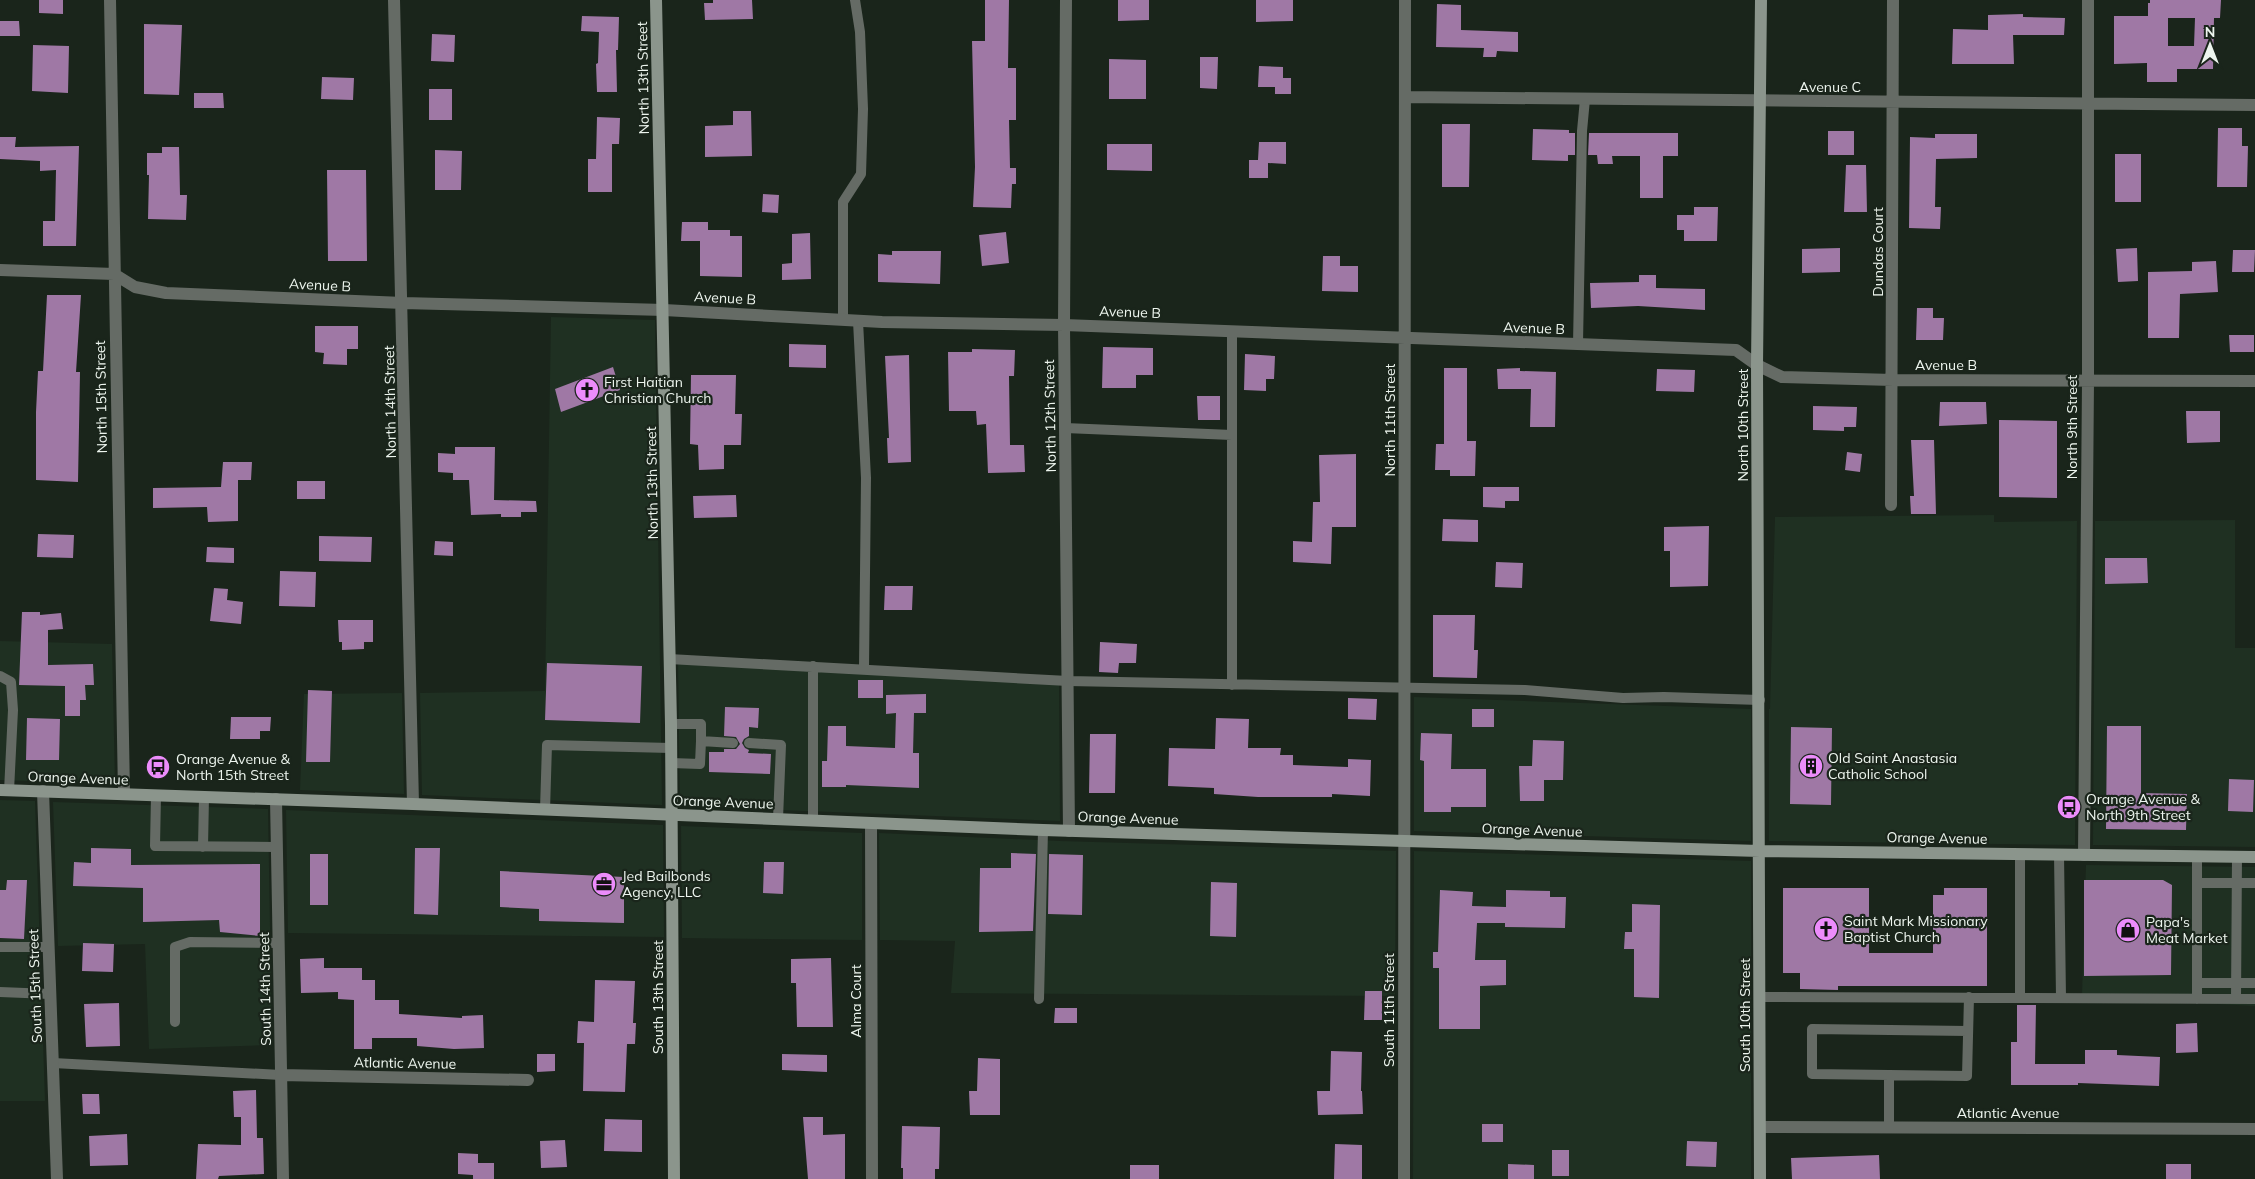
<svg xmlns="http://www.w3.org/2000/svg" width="2255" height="1179" viewBox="0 0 2255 1179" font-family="Mulish,sans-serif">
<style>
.built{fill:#1f3022}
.building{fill:#9f78a5;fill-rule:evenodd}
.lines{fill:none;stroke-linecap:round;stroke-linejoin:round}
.lane{stroke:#656b65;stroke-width:10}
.street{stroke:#656b65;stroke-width:12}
.secondary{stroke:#8b958c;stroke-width:12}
.labels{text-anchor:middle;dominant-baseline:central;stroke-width:4.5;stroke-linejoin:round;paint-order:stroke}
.street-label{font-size:14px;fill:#edf5ee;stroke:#1a251b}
.poi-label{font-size:14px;fill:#edf5ee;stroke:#1a251b;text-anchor:start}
</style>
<rect width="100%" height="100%" fill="#1a251b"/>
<path class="built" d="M551,317L655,320L662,805L422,795L420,693L545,691Z
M1994,515V522L2077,521L2075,845L1769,841V709H1770L1775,517Z
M2235,520V648H2255V847L2093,845L2095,521Z
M0,641L112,644L115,784L0,780Z
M678,659L1059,679L1060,821L680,806Z
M402,693L404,794L300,790L304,694Z
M1414,697L1751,709V841L1414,831Z
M0,800L35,801L45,1101H0Z
M53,802L268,809L272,1045L149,1049L145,944L58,946Z
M286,810L663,825L664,937L288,933Z
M681,826L862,833V940L682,938Z
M879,833L1060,841L1396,851L1395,996L951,993L955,941L880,940Z
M1414,851L1751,861V1179H1413Z
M2086,865L2255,867V1006L2067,996L2082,995Z"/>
<path class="building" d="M39,0H63V14L39,13Z
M713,0H752L753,19L705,20L704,3H713Z
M985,0H1009L1008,68H1016V120H1009L1010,168H1016V184H1012L1011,208L973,207L975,167L972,41H985Z
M1118,0H1149V20L1118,21Z
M1256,0H1293V21L1256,22Z
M2150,0H2221L2220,18H2214L2213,69H2177V82H2147V63L2114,64V16H2148V3H2150ZM2168,18H2195L2194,46H2168Z
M1437,4L1461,5V30L1518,32V52L1497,51L1496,57H1483L1484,48L1436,47Z
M2023,14V17L2065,18L2064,35H2013L2014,64H1952L1953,29L1988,30V15Z
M582,16L619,17L618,50H616L617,92H597L596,64L598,63L599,32L581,31Z
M0,21H19L20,36H0Z
M144,24L182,25L179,95L144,94Z
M432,34L455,35L454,62L431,61Z
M33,45L69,46L68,93L32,91Z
M1200,57H1218L1217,89L1200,88Z
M1109,59L1146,60V99H1109Z
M1259,66L1283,67V78H1291V94H1275V87H1258Z
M322,77L354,78L353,100L321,99Z
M429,89H452V120H429Z
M194,93H223L224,108H194Z
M733,111H751L752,156L705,157V126L733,125Z
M597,117L620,118L619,144H612V192H588V159H596Z
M1442,124H1470L1469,187H1442Z
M2218,128H2242V146H2248L2247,187H2217Z
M1533,129L1569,130V133H1575V155H1568V161L1532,160Z
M1828,131H1854V155H1828Z
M1589,133H1678V156H1663V198H1640V156H1612L1613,164H1598L1597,155H1588Z
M1935,134H1977V158L1936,159L1935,207H1941L1940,229L1909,228L1910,137L1935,138Z
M0,137H16L15,147L79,146L76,246H43V221H55L56,170L40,171V161L0,159Z
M1259,142H1286V164L1268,163V178H1249V160H1258Z
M1107,144H1152V171L1107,170Z
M162,147H179L180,195H187L186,220L148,219L149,175H147V153H162Z
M435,150L462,151L461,190H435Z
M2115,154H2141V202H2115Z
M1846,165H1866L1867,212H1844Z
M327,170H366L367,261H328Z
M763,194L779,195L778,213L762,212Z
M1694,207H1718L1717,241H1684V230H1677V215H1694Z
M682,222H708V230H730V236H742V277L700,276V241H681Z
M1006,232L1009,263L982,266L979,235Z
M810,233L811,279L782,280V264L792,263V234Z
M1840,248V272L1802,273V249Z
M2137,248L2138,281L2118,282L2116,249Z
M2233,250H2255L2254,272H2232Z
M892,251H941L940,284L878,282V254L892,255Z
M1323,256H1340V266H1358V292L1322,291Z
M2216,261L2218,292L2180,294L2179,338H2148V272L2192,271V262Z
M1639,275H1656V288L1705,289V310L1638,306L1591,308L1590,283L1639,282Z
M47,295H81L76,372H80L78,482L36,480V412L38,371H43Z
M1917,308H1933V318H1944L1943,340H1916Z
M315,326H358V349H347V365L323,364L324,353L315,352Z
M2229,335H2254V352H2230Z
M789,344L826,345V368L789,367Z
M1103,347L1153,348V375H1136V388H1102Z
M972,349L1015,350L1014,376H1009L1010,445H1024L1025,472L988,473L986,424L977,425L976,411H949L948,352H972Z
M1245,354L1275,356L1274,379H1266V391L1244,390Z
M909,355L911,462L888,463L887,438H889L885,356Z
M613,367L620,390L561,412L555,389Z
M1444,368H1467V441H1476L1475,476H1450V470H1435L1436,444H1444Z
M1520,368V371L1556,372L1555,427H1530L1531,389H1498L1497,369Z
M1657,369L1695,370L1694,392L1656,391Z
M691,375H736L735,414H742L741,445H724V469L699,470L698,445L690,444Z
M1197,396H1220V420H1198Z
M1940,402H1986L1987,424L1939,426Z
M1813,406L1857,407L1856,427H1844V431L1813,430Z
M2186,411H2220V442L2187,443Z
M1999,420L2057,421V498L1999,497Z
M1911,440H1934L1936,514H1911L1910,496H1914Z
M455,447H495L494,500L536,501L537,512H521V517H501V514L471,515L469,480H453V473L438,472V453L455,454Z
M1847,452L1862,454L1860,472L1845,470Z
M1356,454V527H1332L1331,564L1293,562V541L1312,542L1313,502H1320L1319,455Z
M223,462H252L251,480H238V521L208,522L207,507L153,508V488L221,487Z
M297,481H325V499H297Z
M1483,487H1519V501H1505V508L1483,507Z
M736,495L737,517L694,518L693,496Z
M1443,519L1478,520V542L1442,541Z
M1709,526L1708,586L1670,587V551H1664V527Z
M38,534L74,535L73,558L37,557Z
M319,536L372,537L371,562L319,561Z
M435,541L453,542V556L434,555Z
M207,547L234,548V563L206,562Z
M2105,558H2147L2148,583L2105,584Z
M1496,562L1523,563L1522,588L1495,587Z
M280,571L316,572L315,607L279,606Z
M885,586H913L912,610H884Z
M214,588L228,589L227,600L243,602L241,624L210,621Z
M22,612H40V615L61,613L63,629L48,630V665L93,664L94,685H85L86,700H80V716H65V686L19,685Z
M1433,615H1475L1474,650H1478L1477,678L1433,677Z
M338,620H373V642H364V649L342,650V642H339Z
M1100,642L1137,644L1136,663H1119L1118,673L1099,672Z
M547,663L642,666L640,723L545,720Z
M858,680H883V698H858Z
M308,690L332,691L330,762H306Z
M926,694V713H914L913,753H919V788L846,785V787H822V761H827L828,726H846V746L895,748L896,713L886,714V695Z
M1348,698L1377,699L1376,720L1348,719Z
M725,707L759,708L758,728L749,727V736L744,739L742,743L745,748L749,750L748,753L771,754L770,774L709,772V752H724V749H736L740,744L736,737L724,736Z
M1472,709H1494V727H1472Z
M231,717H271L270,731H260V739H230Z
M27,718L60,719L59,760H26Z
M1216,718L1249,719L1248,748H1281L1280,755H1293V765L1348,767V759L1371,760L1370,796L1332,794V797H1258L1214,794V788L1168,786L1169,748L1215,749Z
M2107,726H2141V793L2187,794L2186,830L2106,829Z
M1791,727L1832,728L1831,805L1790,804Z
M1421,733L1452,734L1451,769H1486V807H1451V812H1424V761L1420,760Z
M1090,734H1116L1115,793H1089Z
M1533,740L1564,741L1563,780H1544V801H1520L1519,766H1532Z
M2229,779L2254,780L2253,812L2228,811Z
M91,848L131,849V865L260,864V936L220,932L219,920L143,922V888L73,886L74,862L91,863Z
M415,848H440L438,915L414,914Z
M1011,853L1036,854L1033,931L979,932L980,868H1011Z
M310,854H328V905H310Z
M1049,854L1083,855L1082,915L1048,914Z
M764,862H784L783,894L763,893Z
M500,871L624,877V923L539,921V909L500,907Z
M7,880H27L24,939L0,938V890H6Z
M2084,880H2163L2172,885L2171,975L2084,976Z
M1211,882L1237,883L1236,937L1210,936Z
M1783,888H1869V953H1933V895H1944V888H1987V986H1838V990L1800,989V973H1783Z
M1440,890L1473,892L1472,906L1506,907V890L1550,891V897H1566L1565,928L1505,927V923H1477L1475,960H1506V985L1480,986V1029H1439V968H1433V952H1438Z
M1632,904L1660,905L1659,998L1634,997V949H1624L1625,932H1632Z
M83,943L114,944L113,972L82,971Z
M324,958V968H362V980H375V1000H399V1014L462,1018V1016L483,1015L484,1048L454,1049L417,1046V1038H372V1049H354V1000L338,999V992L301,993L300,959Z
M831,958L833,1027H797L796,983H791V959Z
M595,980L635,981L633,1023H636L635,1044H627L625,1092L583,1091L584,1043H577L578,1021L594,1022Z
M1365,991H1382V1020H1364Z
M119,1003L120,1046L86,1047L84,1004Z
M2017,1005H2036L2035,1064H2085V1050H2117V1055L2160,1057L2159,1086L2078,1083V1085H2011V1042H2017Z
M1055,1008H1077V1023H1054Z
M2197,1023L2198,1052L2176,1053V1024Z
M1331,1051L1362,1052L1361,1091H1362L1363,1114L1318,1115L1317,1091H1330Z
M537,1054H555V1071L537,1072Z
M782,1054L827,1055V1072L782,1070Z
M978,1058L1000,1059V1115H970L969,1091H977Z
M256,1090L257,1138H263L264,1174L219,1176L218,1179H196L198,1144L241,1145V1117H234L233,1091Z
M82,1094H99L100,1114H83Z
M803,1117H823V1135L845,1134V1179H808Z
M605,1119L642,1120V1152L604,1151Z
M1482,1124H1503V1142H1482Z
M902,1126L940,1127L939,1169H935V1179H903V1168H901Z
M127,1134L128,1165L90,1166L89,1136Z
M565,1140L567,1167L541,1168L540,1141Z
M1687,1141L1717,1142L1716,1167L1686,1166Z
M1335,1144L1362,1145V1179H1334Z
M1552,1150H1569V1176H1552Z
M458,1153L478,1154V1163H494V1179H473V1175L458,1174Z
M1879,1155L1880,1179H1792L1791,1158Z
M1508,1164L1534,1165V1179H1508Z
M2166,1164H2191V1179H2166Z
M1130,1165H1159V1179H1130Z"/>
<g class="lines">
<path class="lane" d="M843,320V202L861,174L863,109L860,32L855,0
M858,321L866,478L864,668
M1232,331V685
M1578,344L1582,131L1585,99
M1065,428L1232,435
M669,659L1068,681L1525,690L1623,698L1664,697L1760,700
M813,666V821
M0,676L11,682L13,710L9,791
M671,724H701V741L733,743
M749,743L781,745L778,819
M671,763L700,764L701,741
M156,795L155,846L277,847
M545,810L547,745L671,748
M203,847L204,797
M2020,854V998
M2059,854L2061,998
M2197,856V999
M2197,883H2255
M0,947H49
M2197,983H2255
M0,992L50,994
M1760,997L2255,999
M1039,999L1043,830
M2236,999L2237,856
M175,1022V947L190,942L279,943
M1968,1031L1812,1029V1074L1967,1076L1969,997
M53,1063L281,1075
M1889,1075V1127"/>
<path class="street" d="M110,0L124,794
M394,0L413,804
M1066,0L1064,325L1069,831
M1405,97L2255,105
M0,270L114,274L135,287L166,293L403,303L664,310L882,322L1064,325L1736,350L1757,365L1782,377L1893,380L2255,381
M1891,505L1893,0
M43,791L57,1179
M276,799L283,1179
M871,823L872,1179
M2084,855L2088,381V0
M281,1075L528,1080
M1760,1127L2255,1129
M1404,1179L1405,0"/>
<path class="secondary" d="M656,0L671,724L674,1179
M0,790L413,804L1043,830L1405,841L1760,851L2255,857
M1760,1179L1757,365L1761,0"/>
</g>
<defs>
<g id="church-disc" transform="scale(1.25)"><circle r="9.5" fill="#ec8cfb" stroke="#1a251b"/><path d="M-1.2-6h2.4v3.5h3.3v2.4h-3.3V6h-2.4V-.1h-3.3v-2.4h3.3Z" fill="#111"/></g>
<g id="building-disc" transform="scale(1.25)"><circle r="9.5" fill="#ec8cfb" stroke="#1a251b"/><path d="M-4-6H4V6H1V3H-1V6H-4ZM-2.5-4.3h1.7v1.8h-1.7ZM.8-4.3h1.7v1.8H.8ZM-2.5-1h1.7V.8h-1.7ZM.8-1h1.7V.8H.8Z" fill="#111"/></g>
<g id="bus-disc" transform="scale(1.25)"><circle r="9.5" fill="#ec8cfb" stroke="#1a251b"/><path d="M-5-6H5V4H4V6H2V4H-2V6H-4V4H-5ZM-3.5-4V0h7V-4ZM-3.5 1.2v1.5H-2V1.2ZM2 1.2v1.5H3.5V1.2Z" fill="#111"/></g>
<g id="office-disc" transform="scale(1.25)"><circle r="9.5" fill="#ec8cfb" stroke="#1a251b"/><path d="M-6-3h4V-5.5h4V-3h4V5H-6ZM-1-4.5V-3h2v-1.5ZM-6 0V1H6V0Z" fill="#111"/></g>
<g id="shop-disc" transform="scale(1.25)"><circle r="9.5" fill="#ec8cfb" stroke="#1a251b"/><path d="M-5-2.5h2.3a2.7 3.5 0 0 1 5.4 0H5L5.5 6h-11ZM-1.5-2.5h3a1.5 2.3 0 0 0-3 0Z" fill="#111"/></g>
</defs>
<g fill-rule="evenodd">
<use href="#church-disc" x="587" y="390"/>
<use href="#building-disc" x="1811" y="766"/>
<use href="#bus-disc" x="158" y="767"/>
<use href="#bus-disc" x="2069" y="807"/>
<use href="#office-disc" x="604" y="884"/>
<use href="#church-disc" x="1826" y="929"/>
<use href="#shop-disc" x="2128" y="930"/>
</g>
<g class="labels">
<g class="street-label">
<text transform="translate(643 78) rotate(-91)">North 13th Street</text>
<text x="1830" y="87">Avenue C</text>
<text transform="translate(1878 252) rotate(-90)">Dundas Court</text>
<text transform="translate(320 285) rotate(3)">Avenue B</text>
<text transform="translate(725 298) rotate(3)">Avenue B</text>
<text transform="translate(1130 312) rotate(2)">Avenue B</text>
<text transform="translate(1534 328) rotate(2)">Avenue B</text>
<text x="1946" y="365">Avenue B</text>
<text transform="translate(101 397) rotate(-91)">North 15th Street</text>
<text transform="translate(390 402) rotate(-91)">North 14th Street</text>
<text transform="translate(1050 416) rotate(-91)">North 12th Street</text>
<text transform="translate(1390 420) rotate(-90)">North 11th Street</text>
<text transform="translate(1743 425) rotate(-90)">North 10th Street</text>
<text transform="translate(2072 427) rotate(-90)">North 9th Street</text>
<text transform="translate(652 483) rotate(-91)">North 13th Street</text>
<text transform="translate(78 778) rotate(2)">Orange Avenue</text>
<text transform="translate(723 802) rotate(2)">Orange Avenue</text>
<text transform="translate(1128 818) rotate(2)">Orange Avenue</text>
<text transform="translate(1532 830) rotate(2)">Orange Avenue</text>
<text transform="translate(1937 838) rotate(1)">Orange Avenue</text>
<text transform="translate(35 986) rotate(-92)">South 15th Street</text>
<text transform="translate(265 989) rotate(-91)">South 14th Street</text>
<text transform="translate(658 997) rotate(-90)">South 13th Street</text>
<text transform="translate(856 1001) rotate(-90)">Alma Court</text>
<text transform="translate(1389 1010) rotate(-90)">South 11th Street</text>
<text transform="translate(1745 1015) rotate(-90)">South 10th Street</text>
<text transform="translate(405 1063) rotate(1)">Atlantic Avenue</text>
<text x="2008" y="1113">Atlantic Avenue</text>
</g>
<g class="poi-label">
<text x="604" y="382">First Haitian<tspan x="604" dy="16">Christian Church</tspan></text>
<text x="1828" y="758">Old Saint Anastasia<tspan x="1828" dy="16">Catholic School</tspan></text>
<text x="176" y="759">Orange Avenue &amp;<tspan x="176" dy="16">North 15th Street</tspan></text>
<text x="2086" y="799">Orange Avenue &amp;<tspan x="2086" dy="16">North 9th Street</tspan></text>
<text x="622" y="876">Jed Bailbonds<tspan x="622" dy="16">Agency, LLC</tspan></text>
<text x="1844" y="921">Saint Mark Missionary<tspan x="1844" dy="16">Baptist Church</tspan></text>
<text x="2146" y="922">Papa's<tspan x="2146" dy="16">Meat Market</tspan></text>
</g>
</g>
<g transform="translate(2210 45)" stroke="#1a251b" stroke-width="4" paint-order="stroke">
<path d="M0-4L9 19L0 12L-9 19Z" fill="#edf5ee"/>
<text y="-8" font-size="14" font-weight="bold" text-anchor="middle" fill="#edf5ee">N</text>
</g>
</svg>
